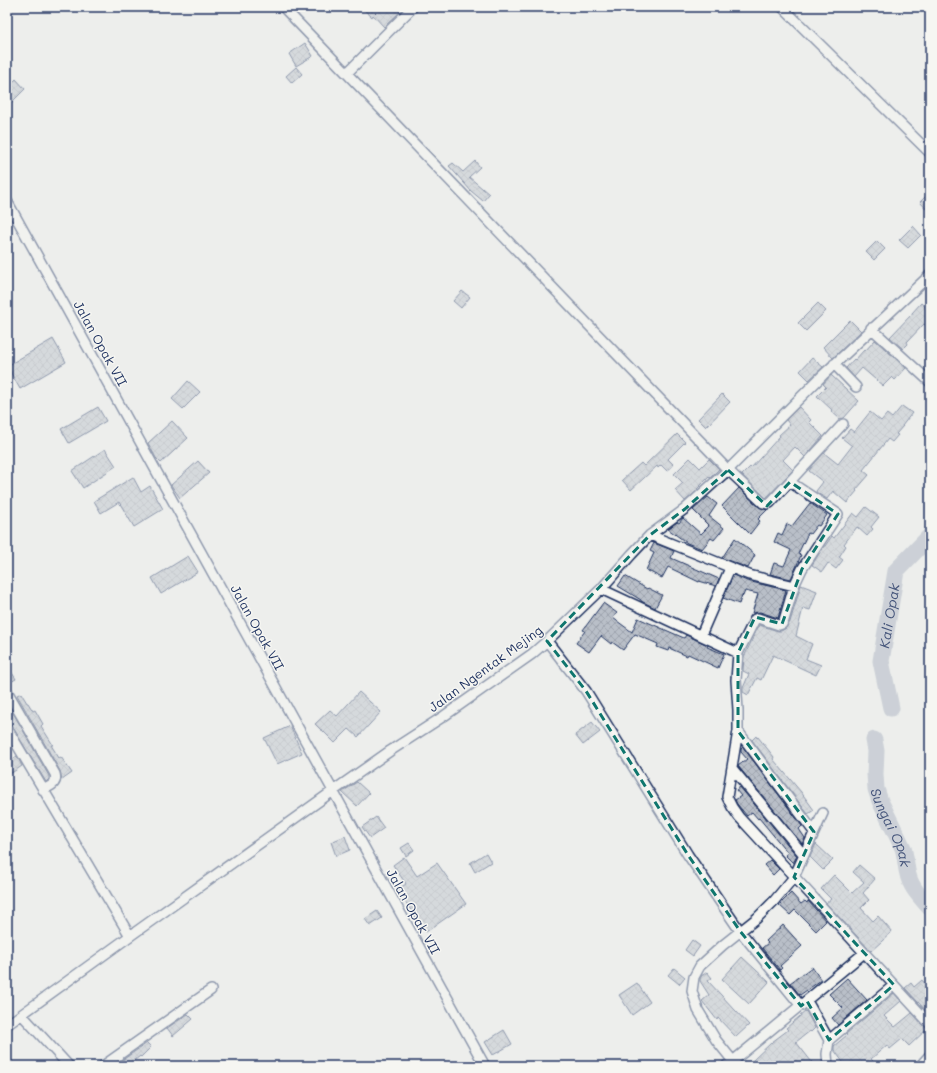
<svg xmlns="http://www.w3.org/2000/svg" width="937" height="1073" viewBox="0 0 937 1073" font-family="Mali,sans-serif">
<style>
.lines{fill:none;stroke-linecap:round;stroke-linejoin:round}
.river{stroke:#a5acbc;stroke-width:17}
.building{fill:url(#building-cross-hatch);stroke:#1b2f5e}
.minor-casing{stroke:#1b2f5e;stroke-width:12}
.minor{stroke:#f6f6f2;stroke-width:9}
.marked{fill:none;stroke:#0f766e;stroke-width:3;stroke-dasharray:8 5;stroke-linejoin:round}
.labels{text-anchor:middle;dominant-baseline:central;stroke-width:3;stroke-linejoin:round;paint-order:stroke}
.street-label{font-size:13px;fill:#1b2f5e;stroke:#f6f6f2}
.water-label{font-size:14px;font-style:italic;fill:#44547a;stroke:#f6f6f2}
</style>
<defs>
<pattern id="building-cross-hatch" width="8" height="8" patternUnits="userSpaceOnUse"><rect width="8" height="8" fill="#b9bfc8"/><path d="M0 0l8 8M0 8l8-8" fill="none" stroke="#9ea4ae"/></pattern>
</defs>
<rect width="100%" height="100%" fill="#edeeec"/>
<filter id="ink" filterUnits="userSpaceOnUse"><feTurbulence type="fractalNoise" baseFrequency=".025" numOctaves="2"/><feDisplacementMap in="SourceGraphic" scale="8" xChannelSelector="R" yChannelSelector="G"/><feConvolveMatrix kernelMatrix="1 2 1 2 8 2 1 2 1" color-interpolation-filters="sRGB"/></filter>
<g filter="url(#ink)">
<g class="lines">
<g class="river">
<path id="s1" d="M891,708L881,661L896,571L930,536"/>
<path id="s2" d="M874,740L876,751L875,774L876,789L880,801L903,848C907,860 905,874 912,885C916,893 924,901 930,908"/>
</g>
</g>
<path class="building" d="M361,7H395L400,12L384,27L373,15L372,17Z
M305,43L313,56L296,66L289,54Z
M296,67L302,74L292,83L286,76Z
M16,79L25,89L7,107V88Z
M475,161L480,167L469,177L489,194L483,201L471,191L449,166L453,163L463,172Z
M930,192V213L920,202Z
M913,226L921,235L908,248L899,240Z
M877,241L885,249L874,260L866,252Z
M462,291L470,297L461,308L453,301Z
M818,303L826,311L806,331L798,323Z
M921,303L930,311V330L924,324L907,342L908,344L903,349L890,337L912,314V313Z
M850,320L861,331L833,358L823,347Z
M53,339L66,362L20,389L7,366Z
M875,340L906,368L895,380L892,377L883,386L862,368L854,377L846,368L854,359L855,360L864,350L865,351Z
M812,358L823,367L809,380L800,371Z
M831,375L859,401L844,418L840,419L831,411L832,410L817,396L826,387L823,384Z
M188,381L200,392L183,409L172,399Z
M722,394L730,402L706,427L698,419Z
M902,406L912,413L902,426H903L896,434L898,435L892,442L888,439L863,470L869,475L856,490L857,491L847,503L833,491L827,499L817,493L816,491L823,482L809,471L813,465L824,453L838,464L852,446L842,438L850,429L854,432L870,412L881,421L887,414L892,418Z
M98,407L106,421L69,443L61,429Z
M799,407L811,420L809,422L823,436L805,457L795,447L783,460L793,470L766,498L742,475L750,467L751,468L780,436L779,435L790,425L786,420Z
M172,421L188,438L161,463L156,458L148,443Z
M677,434L685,442L668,459L674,465L667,471L661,465L658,468L657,466L631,490L622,480L641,463L644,466Z
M105,449L116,466L83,488L72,471Z
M690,458L700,468L709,459L719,469L710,478L709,477L697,489L698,490L685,501L675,490L683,483L674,474Z
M198,461L209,473L180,498L171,485Z
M133,477L141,492L150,486L163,509L134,527L119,502L101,513L94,501Z
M739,488L759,507L767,510L758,519L760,521L750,534L722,506Z
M708,497L717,504L709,516L724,528L714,540L711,538L702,549L687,543L668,529L677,522L679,523L683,518L701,534L709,526L693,510Z
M810,503L827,515L819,526L817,525L810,534L808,533L798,554L801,555L797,565L791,579L770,574L774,563L784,566L791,550L774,542L778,533L782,535L787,524L792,526Z
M866,507L879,517L871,527L873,529L867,536L857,527L844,544L846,546L839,557L843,560L836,569L828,563L822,572L812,565L824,546H825L832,536L834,538L853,513L858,517Z
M735,538L755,555L748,568L722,558Z
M654,543L674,551L671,558L719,579L716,586L699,581V582L668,567L662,578L646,570L654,553L650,551Z
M188,556L198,572L161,594L152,578Z
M733,575L747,581L786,590L778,618L760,612L752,613L758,594L745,591L743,596L742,595L739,604L723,598Z
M625,576L647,589L648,588L662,595L655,608L641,601V600L618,586Z
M801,585L817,591L810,610L803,608L796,636L812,644L806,659L821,665L816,675L773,655L761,680L757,678L748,695L743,692V688L749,674L743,671L744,657L759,625L778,631H781L786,628L790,622Z
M603,603L617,613L613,618L632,632L638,618L684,638L686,635L708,645L707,647L724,654L718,668L688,654L687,656L669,648L668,651L657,647L658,644L635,634L623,650L612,642L611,644L601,636L589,652L576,643L585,631L583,630Z
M7,665L16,679L7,684Z
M359,692L381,712L358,737L349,729L335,743L322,730H321L315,724L330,710L337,716Z
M21,693L27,703H28L33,711L35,710L43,724L41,726L53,745H51L59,758L61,757L72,773L62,780L60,771L17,695Z
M11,709L49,776V779L46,782L7,718V712Z
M592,722L600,732L583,745L575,735Z
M290,726L302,753L277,764L264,738Z
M756,736L757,738L758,737L774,757L773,759L801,792L814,810L808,814L752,740Z
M743,747L802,826L799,829L805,838L802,844L738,766L747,759L741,752V749Z
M17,756L22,766L7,776V763Z
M357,782L369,793L357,806L342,792Z
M740,787L797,856L793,863L785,855L788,853L759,818L758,819L752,812L747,816L737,804L735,800L741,796L736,790Z
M376,817L384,828L370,838L362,827Z
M345,836L350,850L336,856L331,842Z
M409,843L414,850L406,856L401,848Z
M816,844L833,860L823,870L810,857Z
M486,853L491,862L475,872L470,863Z
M404,857L417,876L437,863L466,904L426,932L397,890L406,884L393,865Z
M770,860L779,869L773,875L764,865Z
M859,865L875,879L863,893L869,900L861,908L873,921L878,916L892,932L871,951L826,903L831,899L821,889L834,875L852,893L864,882L853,872Z
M791,893L801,904L805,901L807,903L808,901L826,921L816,931L795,910L790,915L779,905Z
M377,911L382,918L370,926L365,919Z
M783,925L802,946L780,966L782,968L780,970L762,948L768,943L766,941Z
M692,940L700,946L693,956L685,950Z
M742,957L769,982L749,1004L722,979Z
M812,967L821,980L800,995L790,983Z
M674,968L685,977L679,984L668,975Z
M707,972L712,978L708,981L749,1025L736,1037L718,1018L717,1020L702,1001L709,995L700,981V979L702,975H703Z
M847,978L867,1000L838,1025L832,1018L843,1008L829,994Z
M922,980L930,990V1015L905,988L911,983L914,987Z
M637,983L650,1002L632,1015L619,995Z
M894,993L901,1001L884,1016L895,1027L912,1013L927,1029L909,1046L902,1039L890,1049L887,1045L871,1059L874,1062L870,1066H846L834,1050V1046L847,1035L846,1034Z
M806,1011L815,1028L811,1032L810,1031L796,1042L815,1066H757L752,1061L772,1042L788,1030L786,1028Z
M188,1014L193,1019L173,1036L167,1028Z
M504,1030L512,1044L493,1055L485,1042Z
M147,1043L151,1047L141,1057L140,1056L128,1066H121L118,1063Z"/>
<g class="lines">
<g class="minor-casing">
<path id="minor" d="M283,7L728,470L763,503L767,504L770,503L843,424
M782,7L930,153
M347,73L413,7
M7,201L485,1066
M871,328L930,382
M834,364L856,387
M650,535L749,575L794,586L802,569L838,514L790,482
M794,586L784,620L782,624L779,625L758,618L755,619L738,653L736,680L738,710V731L727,797L732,807L739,817L930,1024
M601,589L738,653
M701,635L730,568
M547,641L586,691L688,855L740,931L801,1006
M7,691L55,774C58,784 50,786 43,790
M7,728L130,936
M738,731L814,832
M732,768L804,855
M807,1001L829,1040
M22,1015L69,1066
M7,1025L130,936L333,791L390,751L444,716L532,654L547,641L601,589L632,554L650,535L685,509L728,470L823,375L930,275
M103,1066L211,990
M726,1066L733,1061L864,953
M737,1066L716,1040L698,1010L692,991L694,977L700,966L723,945L757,918L774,901L794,877L823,813
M828,1066L827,1054L829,1040L894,985
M920,1066L930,1055"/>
</g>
<use href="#minor" class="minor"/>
</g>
</g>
<path d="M0 0H937V1073H0ZM728,470L767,506L790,482L838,514L802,569L782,624L755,617L738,653V731L814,832L794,877L894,985L829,1040L807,1001L801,1006L740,931L688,855L586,691L547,641L650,535L685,509Z" fill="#edeeec" fill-opacity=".55" fill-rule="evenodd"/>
<path class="marked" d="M728,470L767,506L790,482L838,514L802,569L782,624L755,617L738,653V731L814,832L794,877L894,985L829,1040L807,1001L801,1006L740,931L688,855L586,691L547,641L650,535L685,509Z"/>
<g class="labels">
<g class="street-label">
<text transform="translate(101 343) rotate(61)">Jalan Opak VII</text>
<text transform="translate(258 627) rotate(61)">Jalan Opak VII</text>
<text transform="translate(485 668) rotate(-36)">Jalan Ngentak Mejing</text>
<text transform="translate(414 911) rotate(61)">Jalan Opak VII</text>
</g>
<g class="water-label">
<text stroke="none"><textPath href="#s1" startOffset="94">Kali Opak</textPath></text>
<text stroke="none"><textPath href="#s2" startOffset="91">Sungai Opak</textPath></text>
</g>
</g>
<rect width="937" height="1073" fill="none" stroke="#f6f6f2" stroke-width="24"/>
<rect x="12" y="12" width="913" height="1049" fill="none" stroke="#1b2f5e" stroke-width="1.5" filter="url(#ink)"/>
</svg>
